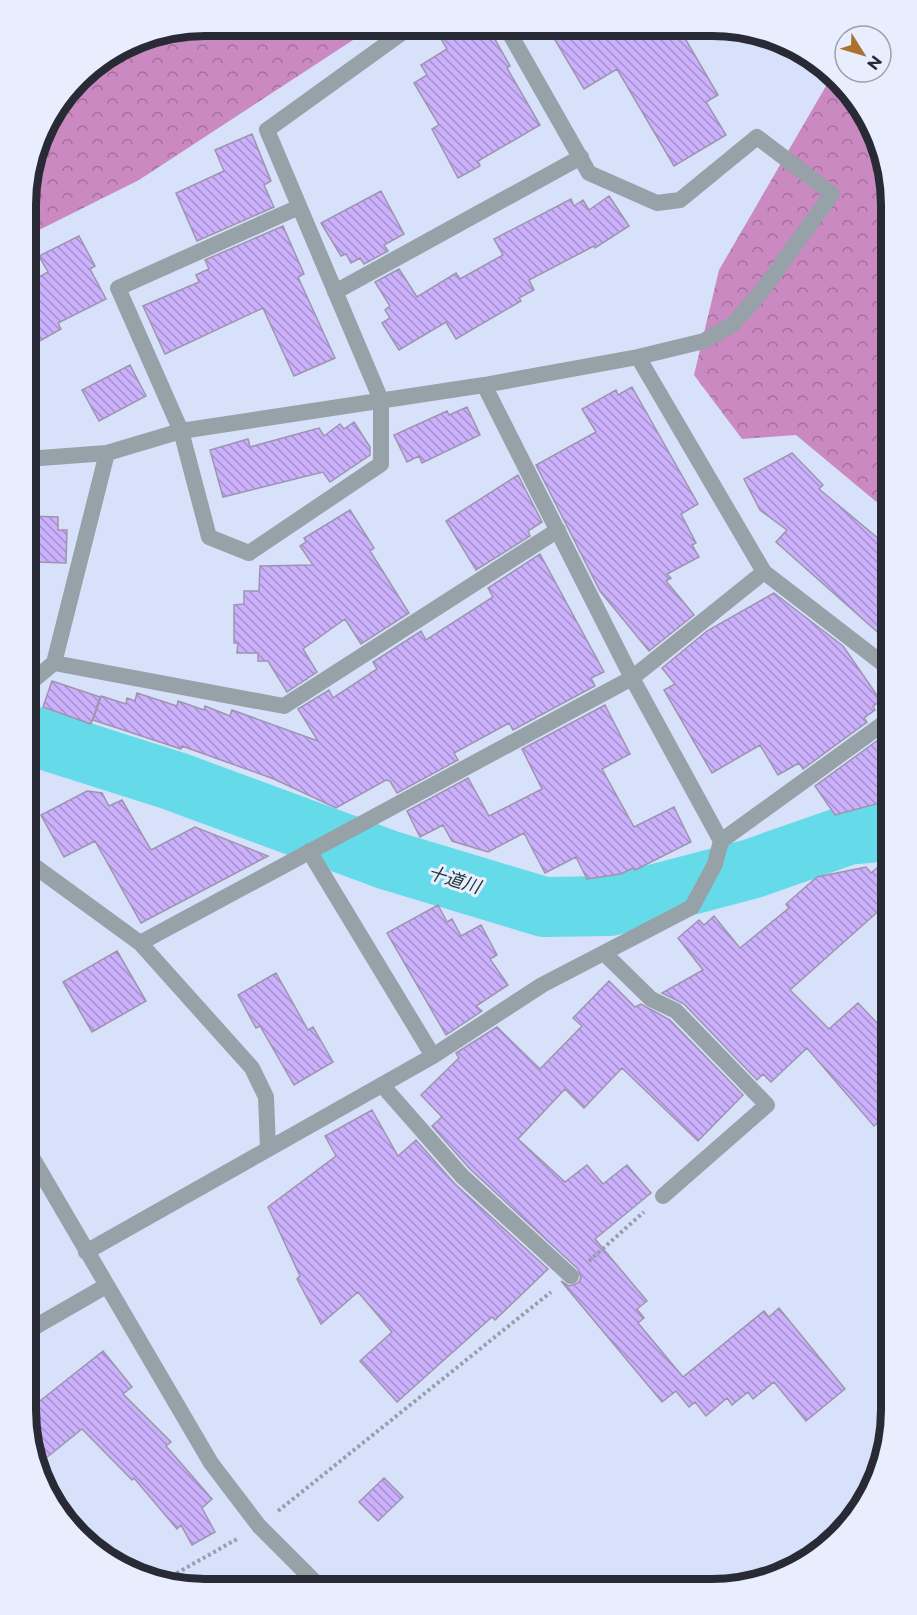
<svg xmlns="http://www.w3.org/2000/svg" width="917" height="1615" viewBox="0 0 917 1615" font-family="Montserrat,'Noto Sans JP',sans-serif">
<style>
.forest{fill:url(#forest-crowns)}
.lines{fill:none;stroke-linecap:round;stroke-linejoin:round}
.river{stroke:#65dbea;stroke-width:60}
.building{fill:url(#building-back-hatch);stroke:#9d95ad;stroke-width:1.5}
.path{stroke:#979eb1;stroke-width:4;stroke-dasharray:3 3;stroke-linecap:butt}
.service{stroke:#97a1a8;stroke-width:16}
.minor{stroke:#97a1a8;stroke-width:16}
.tertiary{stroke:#97a1a8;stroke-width:16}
.labels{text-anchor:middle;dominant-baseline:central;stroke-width:6;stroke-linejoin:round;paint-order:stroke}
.water-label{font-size:18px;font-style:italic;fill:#1d3235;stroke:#e8eefd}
.rim{fill:none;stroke:#282b35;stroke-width:8}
</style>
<defs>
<pattern id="forest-crowns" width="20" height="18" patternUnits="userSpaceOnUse" patternTransform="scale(1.5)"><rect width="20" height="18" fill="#ca89c1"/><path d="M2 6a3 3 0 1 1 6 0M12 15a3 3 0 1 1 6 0" fill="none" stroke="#a4709e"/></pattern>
<pattern id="building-back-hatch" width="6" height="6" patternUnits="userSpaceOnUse" patternTransform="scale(1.5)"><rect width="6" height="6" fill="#cbb0fc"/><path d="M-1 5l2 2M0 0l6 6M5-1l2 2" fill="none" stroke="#a58fcd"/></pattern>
</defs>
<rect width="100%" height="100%" fill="#d7e1fa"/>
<path class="forest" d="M205,26L373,27L139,180L27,236V182L44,125L86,70L137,39Z
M833,74L882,147L891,205V514L796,435L742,439L694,375L719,270Z"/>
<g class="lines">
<path class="river" d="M26,734L174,781L388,860L544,907L610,906L751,869L848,835L891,831"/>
</g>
<path class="building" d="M434,27H488L510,66L507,68L540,125L478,161L480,166L458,178L432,129L439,125L414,83L427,75L421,65L447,49Z
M548,28H679L718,95L706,102L726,135L674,166L617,69L584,89Z
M252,134L271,181L264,185L274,207L197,241L176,193L224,171L215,150Z
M381,191L404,234L384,245L388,251L364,264L360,258L351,263L346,254L341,256L321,223Z
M609,196L629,226L595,248L594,246L529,280L534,290L519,298L521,301L456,339L446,322L399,350L382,323L390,318L385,310L390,306L375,282L399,269L417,297L456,273L460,279L503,255L494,239L571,199L574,206L583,200L589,210Z
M283,226L304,274L298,277L335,358L294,376L263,308L165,354L143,306L199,282L196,275L209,269L205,260Z
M79,236L95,266L90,269L106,299L58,323L61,329L38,342L27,321V284L48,272L39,256Z
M130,365L146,396L99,421L82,390Z
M632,387L698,504L681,514L696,543L692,545L699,557L667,574L671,578L666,581L694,615L649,651L600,591L536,465L596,432L582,409L616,390L618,395Z
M467,407L480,435L422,463L419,456L407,462L394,435L447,411L449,415Z
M354,422L370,447V455L330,482L323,472L223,497L210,450L248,439L250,447L319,428L324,436L340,424L344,429Z
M792,453L823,485L819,489L891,549V644L776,542L787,530L760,510L744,479Z
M518,475L542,522L528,531L530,536L476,570L446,521Z
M350,510L374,548L370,551L409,613L361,644L345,619L303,649L317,672L287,692L268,661H258V653H237L238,643H234V605L244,604V591H259L260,566L313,565L300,546L306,542L304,538Z
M27,516L58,517V530H67L66,563L36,562V555H27Z
M540,554L604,672L591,678L595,686L513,730L509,723L454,753L458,760L397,793L390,781L386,780L336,808L274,779L182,746L181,749L93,720L101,696L126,704L127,698L135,701L137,693L177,706L178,701L204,710L205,706L230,716L232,710L318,741L298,709L329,690L333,698L377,669L373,662L421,631L426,640L493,597L488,588Z
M774,593L843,646L881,701L873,706L875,710L864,718L867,722L803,769L799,763L778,775L760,745L712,773L664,690L675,684L662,668L707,631Z
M52,681L100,697L91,724L43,707Z
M605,705L630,754L602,769L634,827L674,807L691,842L635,870L633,868L621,874L587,879L576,857L545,873L524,833L488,852L452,841L443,825L420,837L407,811L468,778L489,816L542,789L522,749Z
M878,740L891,762V800L835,815L815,786Z
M87,791L102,793L109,806L122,800L151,850L195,827L268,856L141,923L95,841L64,857L41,815Z
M891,856V900L790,990L829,1029L858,1003L878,1024L891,1013V1111L874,1126L807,1048L771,1082L763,1074L757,1080L684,1004L662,993L703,970L678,938L699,920L704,925L714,916L740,948L789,908L786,904L817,877L866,867L871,873Z
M438,905L447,922L452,919L461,936L481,925L497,955L490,959L508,985L476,1006L482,1011L446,1035L387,933Z
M117,951L146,1001L92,1032L63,982Z
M276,973L308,1030L313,1027L333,1062L294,1085L260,1026L256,1028L238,995Z
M609,981L635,1007L641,1004L670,1020L743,1095L698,1141L622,1068L584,1108L565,1089L518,1139L565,1182L587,1165L603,1184L627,1165L651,1193L595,1239L647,1301L637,1309L644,1318L638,1323L683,1377L764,1311L769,1317L779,1308L845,1389L806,1421L774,1382L753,1399L748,1392L732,1405L727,1398L706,1416L695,1402L689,1407L676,1391L662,1402L561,1281L569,1286L578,1283L581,1278L578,1269L470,1169L432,1126L442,1117L421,1095L459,1058L456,1053L497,1027L540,1069L582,1026L573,1018Z
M372,1110L398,1156L416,1140L455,1184L548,1269L495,1320L492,1317L397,1402L360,1361L392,1332L358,1292L321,1324L297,1279L300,1276L268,1207L336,1156L325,1136Z
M103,1351L132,1387L123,1394L171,1442L166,1446L212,1499L202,1508L215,1532L192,1545L181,1525L177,1529L134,1478L132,1480L82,1429L46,1458L30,1439L26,1412Z
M384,1478L403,1497L378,1521L359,1502Z"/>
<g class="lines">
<path class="path" d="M589,1261L644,1212
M278,1511L551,1292
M161,1582L237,1539"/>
<path class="service" d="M382,1085L462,1176L571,1276"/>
<path class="minor" d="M299,207L118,288L181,431L209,537L249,553L381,464V400L267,130L410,27
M335,292L581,157
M638,357L764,572L891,670
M484,385L632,678L721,841
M27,459L107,453L181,431L484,385L638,357L704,341L733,324L761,292L832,194L757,137L680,200L657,203L589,173L506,27
M54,663L284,706L558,530
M26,686L54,663L107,453
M309,851L433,1056
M26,860L140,943L252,1068L266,1097L268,1149
M140,943L632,678L764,572
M604,953L651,999L676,1011L767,1105L663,1196
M86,1252L433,1056L542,985L692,907L715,864L721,841L891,718
M26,1332L106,1286"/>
<path class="tertiary" d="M26,1147L211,1463L259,1526L321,1588"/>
</g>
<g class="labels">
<g class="water-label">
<text transform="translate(454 880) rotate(17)">十道川</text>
</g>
</g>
<path d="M0 0H917V1615H0ZM205 36H712A169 169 0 0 1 881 205V1410A169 169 0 0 1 712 1579H205A169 169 0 0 1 36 1410V205A169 169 0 0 1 205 36Z" fill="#e8eefd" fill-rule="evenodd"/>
<path class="rim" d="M205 36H712A169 169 0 0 1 881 205V1410A169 169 0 0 1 712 1579H205A169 169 0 0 1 36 1410V205A169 169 0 0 1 205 36Z"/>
<g transform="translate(863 54) rotate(127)"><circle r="28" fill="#e8eefd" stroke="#9ba0ad" stroke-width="1.5"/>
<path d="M0-4.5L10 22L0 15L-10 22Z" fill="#ab7131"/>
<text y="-9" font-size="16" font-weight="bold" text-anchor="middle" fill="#282b35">N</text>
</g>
</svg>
